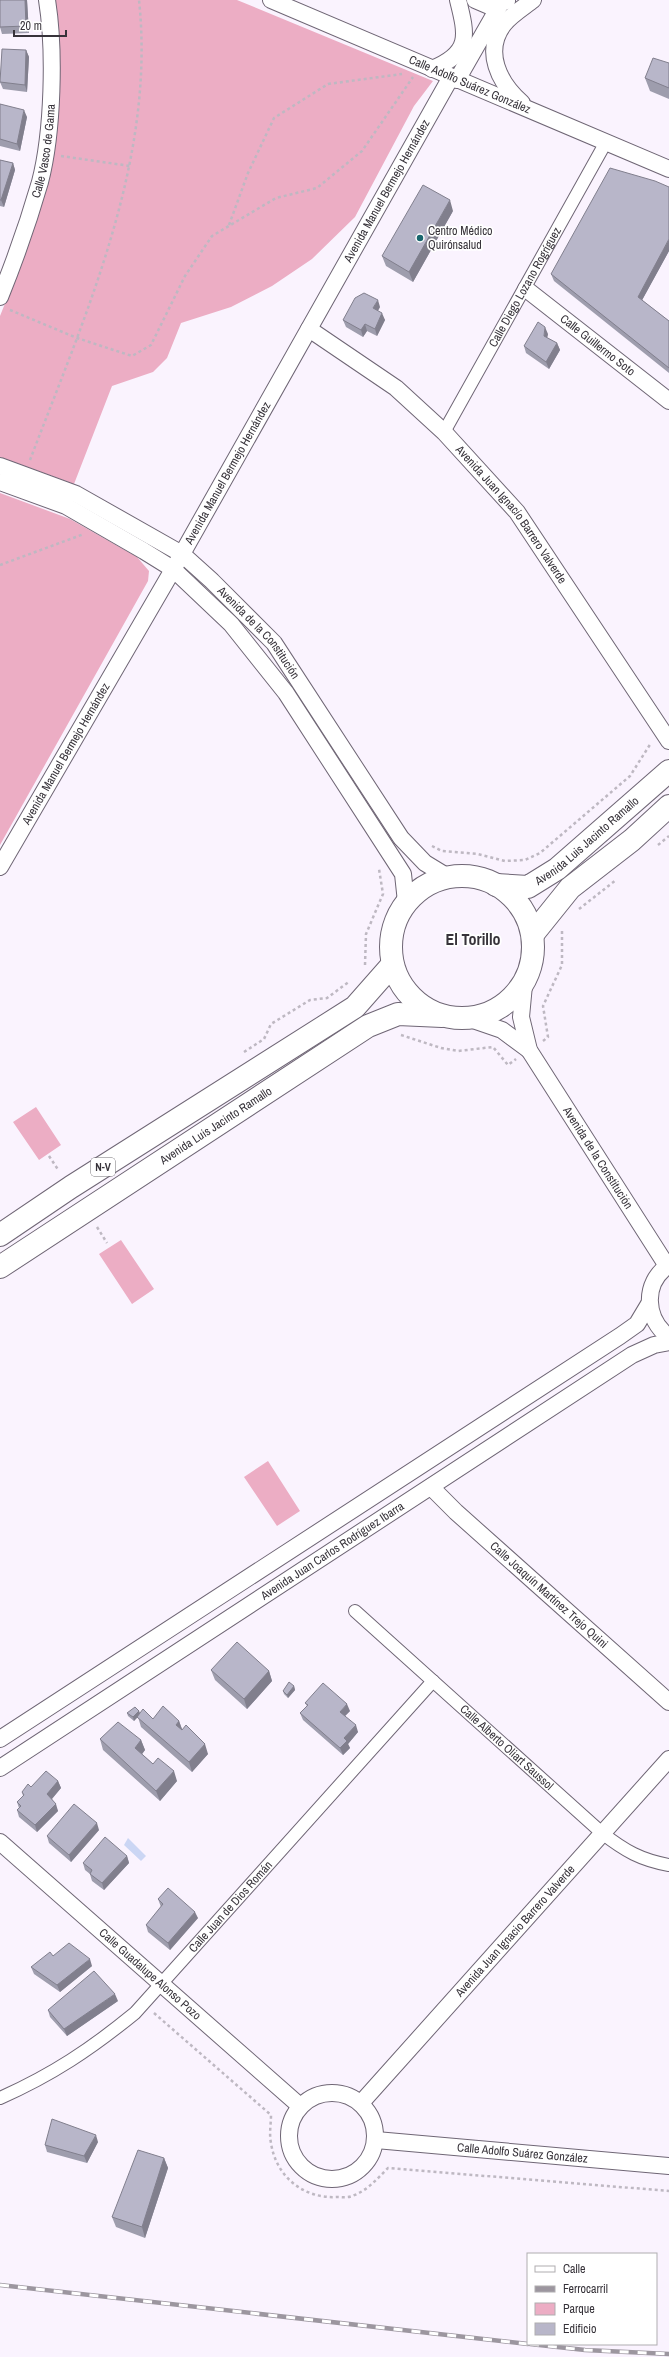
<svg xmlns="http://www.w3.org/2000/svg" width="669" height="2357" viewBox="0 0 669 2357" font-family="'Archivo Narrow',sans-serif">
<style>
.green{fill:#ecadc4}
.water{fill:#cbd6f4}
.lines{fill:none;stroke-linecap:round;stroke-linejoin:round}
.pedestrian-casing{stroke:#6f6675;stroke-width:14}
.minor-casing{stroke:#6f6675;stroke-width:18}
.primary-casing{stroke:#6f6675;stroke-width:24}
.path{stroke:#beb8c2;stroke-width:2.5;stroke-dasharray:3 3;stroke-linecap:butt}
.pedestrian{stroke:#fff;stroke-width:12}
.minor{stroke:#fff;stroke-width:16}
.primary{stroke:#fff;stroke-width:22}
.rail-casing{stroke:#9c969f;stroke-width:4.5}
.rail{stroke:#fff;stroke-width:3;stroke-dasharray:9;stroke-linecap:butt}
.wall{fill:#9e9dad}
.shaded-wall{fill:#817f8d}
.building{fill:#b8b6c9;stroke:#817f8d}
.poi-dot{fill:#19666e;stroke:#fff;stroke-width:1.5}
.labels{text-anchor:middle;dominant-baseline:central;stroke-width:3.5;stroke-linejoin:round;paint-order:stroke}
.shield{fill:#fff;stroke:#737075;stroke-width:1}
.shield-label{font-size:11px;font-weight:bold;fill:#37333a}
.street-label{font-size:12px;fill:#37333a;stroke:#fff}
.poi-label{font-size:12px;fill:#37333a;stroke:#fff;text-anchor:start}
.district-label{font-size:16px;font-weight:bold;fill:#37333a;stroke:#fff}
</style>
<rect width="100%" height="100%" fill="#faf3fe"/>
<path class="green" d="M55,0H237L433,81L414,106L355,217L312,259L272,286L231,307L181,323L167,358L153,372L112,386L74,484L0,457V316L14,281L52,168L59,83Z
M0,493L70,519L137,557L149,571L148,581L0,845Z
M36,1107L61,1145L39,1160L13,1122Z
M121,1240L154,1289L132,1304L99,1254Z
M268,1461L300,1511L277,1526L244,1477Z"/>
<path class="water" d="M128,1838L146,1856L141,1861L124,1845Z"/>
<g class="lines">
<g class="pedestrian-casing">
<g id="pedestrian">
<path id="s1" d="M444,432L606,142"/>
<path id="s2" d="M355,1611L602,1833C625,1851 641,1860 669,1865"/>
<path id="s3" d="M0,2098C52,2075 91,2049 135,2013L433,1681"/>
</g>
</g>
<g class="minor-casing">
<g id="minor">
<path id="s4" d="M271,0L669,169"/>
<path d="M475,0L489,6L507,1"/>
<path d="M432,69C471,53 467,36 458,0"/>
<path d="M457,80L501,3"/>
<path d="M522,103C499,83 483,51 504,24C511,15 524,7 533,0"/>
<path id="s5" d="M526,289L669,401"/>
<path id="s6" d="M0,297C15,260 29,220 40,182C53,132 55,50 47,0"/>
<path id="s7" d="M309,329L396,388L444,432L517,512L669,741"/>
<path id="s8" d="M0,466L76,494L182,554L212,581L274,643L401,838L425,863L448,877"/>
<path d="M0,482L66,506L144,551L173,569L231,624L286,693L403,874L406,902"/>
<path id="s9" d="M0,867L182,554L451,77"/>
<path id="s10" d="M524,985L521,1017L529,1050L667,1266"/>
<path d="M470,1019L502,1030L529,1050"/>
<path d="M669,1265C642,1283 645,1319 669,1337"/>
<path id="s11" d="M431,1487L456,1512L669,1702"/>
<path d="M0,1739L620,1336L637,1324L649,1304"/>
<path id="s12" d="M0,1768L632,1355L654,1345L669,1342"/>
<path id="s13" d="M0,1842L300,2106"/>
<circle cx="332" cy="2136" r="43"/>
<path id="s14" d="M361,2103L669,1759"/>
<path id="s15" d="M376,2140L669,2166"/>
</g>
</g>
<g class="primary-casing">
<g id="primary">
<circle cx="462" cy="947" r="71"/>
<path id="s16" d="M496,885L528,887L557,869L669,771"/>
<path d="M533,934L570,888L632,840L669,806"/>
<path d="M0,1235L71,1187L355,1007L392,965"/>
<path id="s17" d="M0,1267L368,1026L398,1014L442,1016"/>
</g>
</g>
<path class="path" d="M61,156L130,166
M229,225L248,173L274,118L328,84L402,74
M10,310L77,338L132,356L151,345L185,276L212,236L276,198L317,188L362,151L413,77
M30,460C86,313 156,160 139,0
M0,565L84,534
M658,845L669,836
M432,846L442,851L478,854L505,861L525,860L540,853L630,776L651,743
M579,909L616,880
M365,965L366,934L383,894L379,869
M401,1035L441,1048L458,1051L493,1047L508,1065L516,1059
M543,1041L548,1037L543,1006L562,965V929
M244,1052L264,1039L271,1024L310,1000L327,998L350,981
M49,1156L59,1171
M97,1227L107,1243
M154,2013L271,2115C271,2124 269,2134 271,2143C276,2177 304,2199 337,2197C342,2197 348,2198 352,2196C367,2191 377,2179 388,2168L669,2191"/>
<use href="#pedestrian" class="pedestrian"/>
<use href="#minor" class="minor"/>
<use href="#primary" class="primary"/>
<g class="rail-casing">
<path id="rail" d="M0,2285L528,2344
M530,2344L585,2350L669,2354"/>
</g>
<use href="#rail" class="rail"/>
</g>
<path class="wall" d="M0,0H27L29,33L2,34L0,27Z
M26,50L29,57L27,92L3,89L0,82Z
M669,63V99L650,91L645,78Z
M0,104L27,117L20,151L0,146Z
M0,160L13,163L15,170L4,207L0,206Z
M453,211L413,282L386,266L382,256Z
M669,251L642,300L669,321V373L554,281L551,274Z
M380,307L378,311L385,320L377,336L367,331L363,337L346,327L343,320Z
M548,334L547,338L557,343L560,350L549,369L526,353L524,346Z
M211,1670L269,1671L272,1681L247,1709L215,1680Z
M294,1686L295,1690L288,1698L284,1694L283,1691Z
M305,1703L350,1711L345,1716L358,1732L348,1744L350,1748L343,1755L303,1720L300,1713L307,1706Z
M139,1711L140,1713L153,1719L179,1721L182,1729L208,1754L192,1772L141,1727L138,1717L134,1721L128,1716L127,1713Z
M100,1739L141,1740L145,1750L142,1754L153,1764L177,1781L160,1801L103,1750Z
M58,1781L61,1788L52,1799L58,1811L37,1832L19,1817L17,1810L19,1808L17,1802L23,1796L22,1792L31,1787Z
M99,1830L71,1862L49,1843L47,1836Z
M127,1856L129,1863L104,1890L92,1881L90,1874L85,1870L83,1863Z
M158,1899L198,1918L170,1950L148,1932L146,1925L161,1907Z
M53,1956L92,1966L60,1992L34,1974L31,1967Z
M118,2001L67,2036L50,2017L48,2010Z
M98,2142L87,2163L47,2152L45,2145Z
M164,2158L168,2168L145,2238L116,2227L112,2217Z"/>
<path class="shaded-wall" d="M25,0H27L29,33L26,26Z
M26,50L29,57L27,92L25,85Z
M24,110L27,117L20,151L17,144Z
M13,163L15,170L4,207L1,200Z
M450,200L453,211L413,282L409,272Z
M669,239V251L640,304L638,297Z
M378,300L380,307L375,315L373,308Z
M382,313L385,320L377,336L375,329Z
M365,324L367,331L363,337L361,330Z
M545,327L548,334L546,342L544,336Z
M557,343L560,350L549,369L546,362Z
M269,1671L272,1681L247,1709L244,1699Z
M294,1686L295,1690L288,1698L287,1695Z
M347,1704L350,1711L342,1719L340,1712Z
M139,1711L140,1714L134,1721L133,1717Z
M179,1721L183,1732L176,1725Z
M356,1725L358,1732L348,1744L350,1748L343,1755L340,1748L344,1738Z
M141,1740L145,1750L139,1758L135,1748Z
M205,1744L208,1754L192,1772L189,1762Z
M174,1771L177,1781L160,1801L156,1791Z
M58,1781L61,1788L50,1801L47,1794Z
M56,1804L58,1811L37,1832L35,1825Z
M97,1823L99,1830L71,1862L69,1855Z
M127,1856L129,1863L104,1890L102,1883Z
M195,1912L198,1918L170,1950L168,1943Z
M90,1959L92,1966L60,1992L57,1985Z
M115,1994L118,2001L67,2036L64,2029Z
M96,2135L98,2142L87,2163L84,2156Z
M164,2158L168,2168L145,2238L142,2227Z"/>
<path class="building" d="M0,0H25L26,26L0,27Z
M2,49L26,50L25,85L0,82Z
M653,58L669,63V88L645,78Z
M0,104L24,110L17,144L0,139Z
M0,160L13,163L1,200H0Z
M610,168L655,181L669,187V239L638,297L669,321V368L551,274Z
M423,185L450,200L409,272L382,256Z
M364,293L378,300L373,308L382,313L375,329L365,324L361,330L343,320L355,298Z
M538,322L545,327L544,336L557,343L546,362L524,346Z
M237,1642L269,1671L244,1699L211,1670Z
M289,1682L294,1686L287,1695L283,1691Z
M323,1683L347,1704L340,1712L356,1725L344,1738L347,1741L340,1748L300,1713L308,1705L305,1703Z
M163,1706L179,1721L176,1725L182,1730L186,1725L205,1744L189,1762L137,1717L143,1709L153,1719Z
M135,1707L139,1711L133,1717L127,1713Z
M118,1722L141,1740L135,1748L153,1764L158,1758L174,1771L156,1791L100,1739Z
M46,1771L58,1781L47,1794L56,1804L35,1825L17,1810L21,1806L17,1802L24,1795L22,1792L28,1784L31,1787Z
M74,1804L97,1823L69,1855L47,1836Z
M105,1837L127,1856L102,1883L90,1874L92,1870L83,1863Z
M168,1888L195,1912L168,1943L146,1925L163,1904L158,1899Z
M69,1943L90,1959L57,1985L31,1967L50,1952L53,1956Z
M94,1971L115,1994L64,2029L48,2010Z
M52,2119L96,2135L84,2156L45,2145Z
M138,2150L164,2158L142,2227L112,2217Z"/>
<circle class="poi-dot" cx="420" cy="238" r="4"/>
<g class="labels">
<rect class="shield" x="91" y="1158" width="24" height="18" rx="3"/>
<g class="shield-label">
<text x="103" y="1167">N-V</text>
</g>
<g class="street-label">
<text stroke="none"><textPath href="#s4" startOffset="216">Calle Adolfo Suárez González</textPath></text>
<text stroke="none"><textPath href="#s6" startOffset="153">Calle Vasco de Gama</textPath></text>
<text stroke="none"><textPath href="#s9" startOffset="779">Avenida Manuel Bermejo Hernández</textPath></text>
<text stroke="none"><textPath href="#s1" startOffset="166">Calle Diego Lozano Rogríguez</textPath></text>
<text stroke="none"><textPath href="#s5" startOffset="91">Calle Guillermo Soto</textPath></text>
<text stroke="none"><textPath href="#s9" startOffset="455">Avenida Manuel Bermejo Hernández</textPath></text>
<text stroke="none"><textPath href="#s7" startOffset="277">Avenida Juan Ignacio Barrero Valverde</textPath></text>
<text stroke="none"><textPath href="#s8" startOffset="313">Avenida de la Constitución</textPath></text>
<text stroke="none"><textPath href="#s9" startOffset="131">Avenida Manuel Bermejo Hernández</textPath></text>
<text stroke="none"><textPath href="#s16" startOffset="107">Avenida Luis Jacinto Ramallo</textPath></text>
<text stroke="none"><textPath href="#s17" startOffset="258">Avenida Luis Jacinto Ramallo</textPath></text>
<text stroke="none"><textPath href="#s10" startOffset="194">Avenida de la Constitución</textPath></text>
<text stroke="none"><textPath href="#s12" startOffset="397">Avenida Juan Carlos Rodríguez Ibarra</textPath></text>
<text stroke="none"><textPath href="#s11" startOffset="160">Calle Joaquín Martínez Trejo Quini</textPath></text>
<text stroke="none"><textPath href="#s2" startOffset="204">Calle Alberto Oliart Saussol</textPath></text>
<text stroke="none"><textPath href="#s3" startOffset="303">Calle Juan de Dios Román</textPath></text>
<text stroke="none"><textPath href="#s14" startOffset="231">Avenida Juan Ignacio Barrero Valverde</textPath></text>
<text stroke="none"><textPath href="#s13" startOffset="200">Calle Guadalupe Alonso Pozo</textPath></text>
<text stroke="none"><textPath href="#s15" startOffset="147">Calle Adolfo Suárez González</textPath></text>
</g>
<g class="poi-label">
<text x="428" y="231">Centro Médico<tspan x="428" dy="14">Quirónsalud</tspan></text>
</g>
<g class="district-label">
<text x="473" y="939">El Torillo</text>
</g>
</g>
<rect x="527" y="2253" width="130" height="92" fill="#ffffff" stroke="#afadb0"/>
<rect x="535" y="2266" width="20" height="6" fill="#ffffff" stroke="#afadb0"/>
<text x="563" y="2273" font-size="12" fill="#37333a">Calle</text>
<rect x="535" y="2286" width="20" height="6" fill="#9c969f" stroke="#afadb0"/>
<text x="563" y="2293" font-size="12" fill="#37333a">Ferrocarril</text>
<rect x="535" y="2303" width="20" height="12" fill="#ecadc4" stroke="#afadb0"/>
<text x="563" y="2313" font-size="12" fill="#37333a">Parque</text>
<rect x="535" y="2323" width="20" height="12" fill="#b8b6c9" stroke="#afadb0"/>
<text x="563" y="2333" font-size="12" fill="#37333a">Edificio</text>
<path d="M14 30v6h52v-6" fill="none" stroke="#37333a" stroke-width="2"/>
<text x="20" y="30" font-size="12" fill="#37333a" stroke="#ffffff" stroke-width="3" paint-order="stroke">20 m</text>
</svg>
